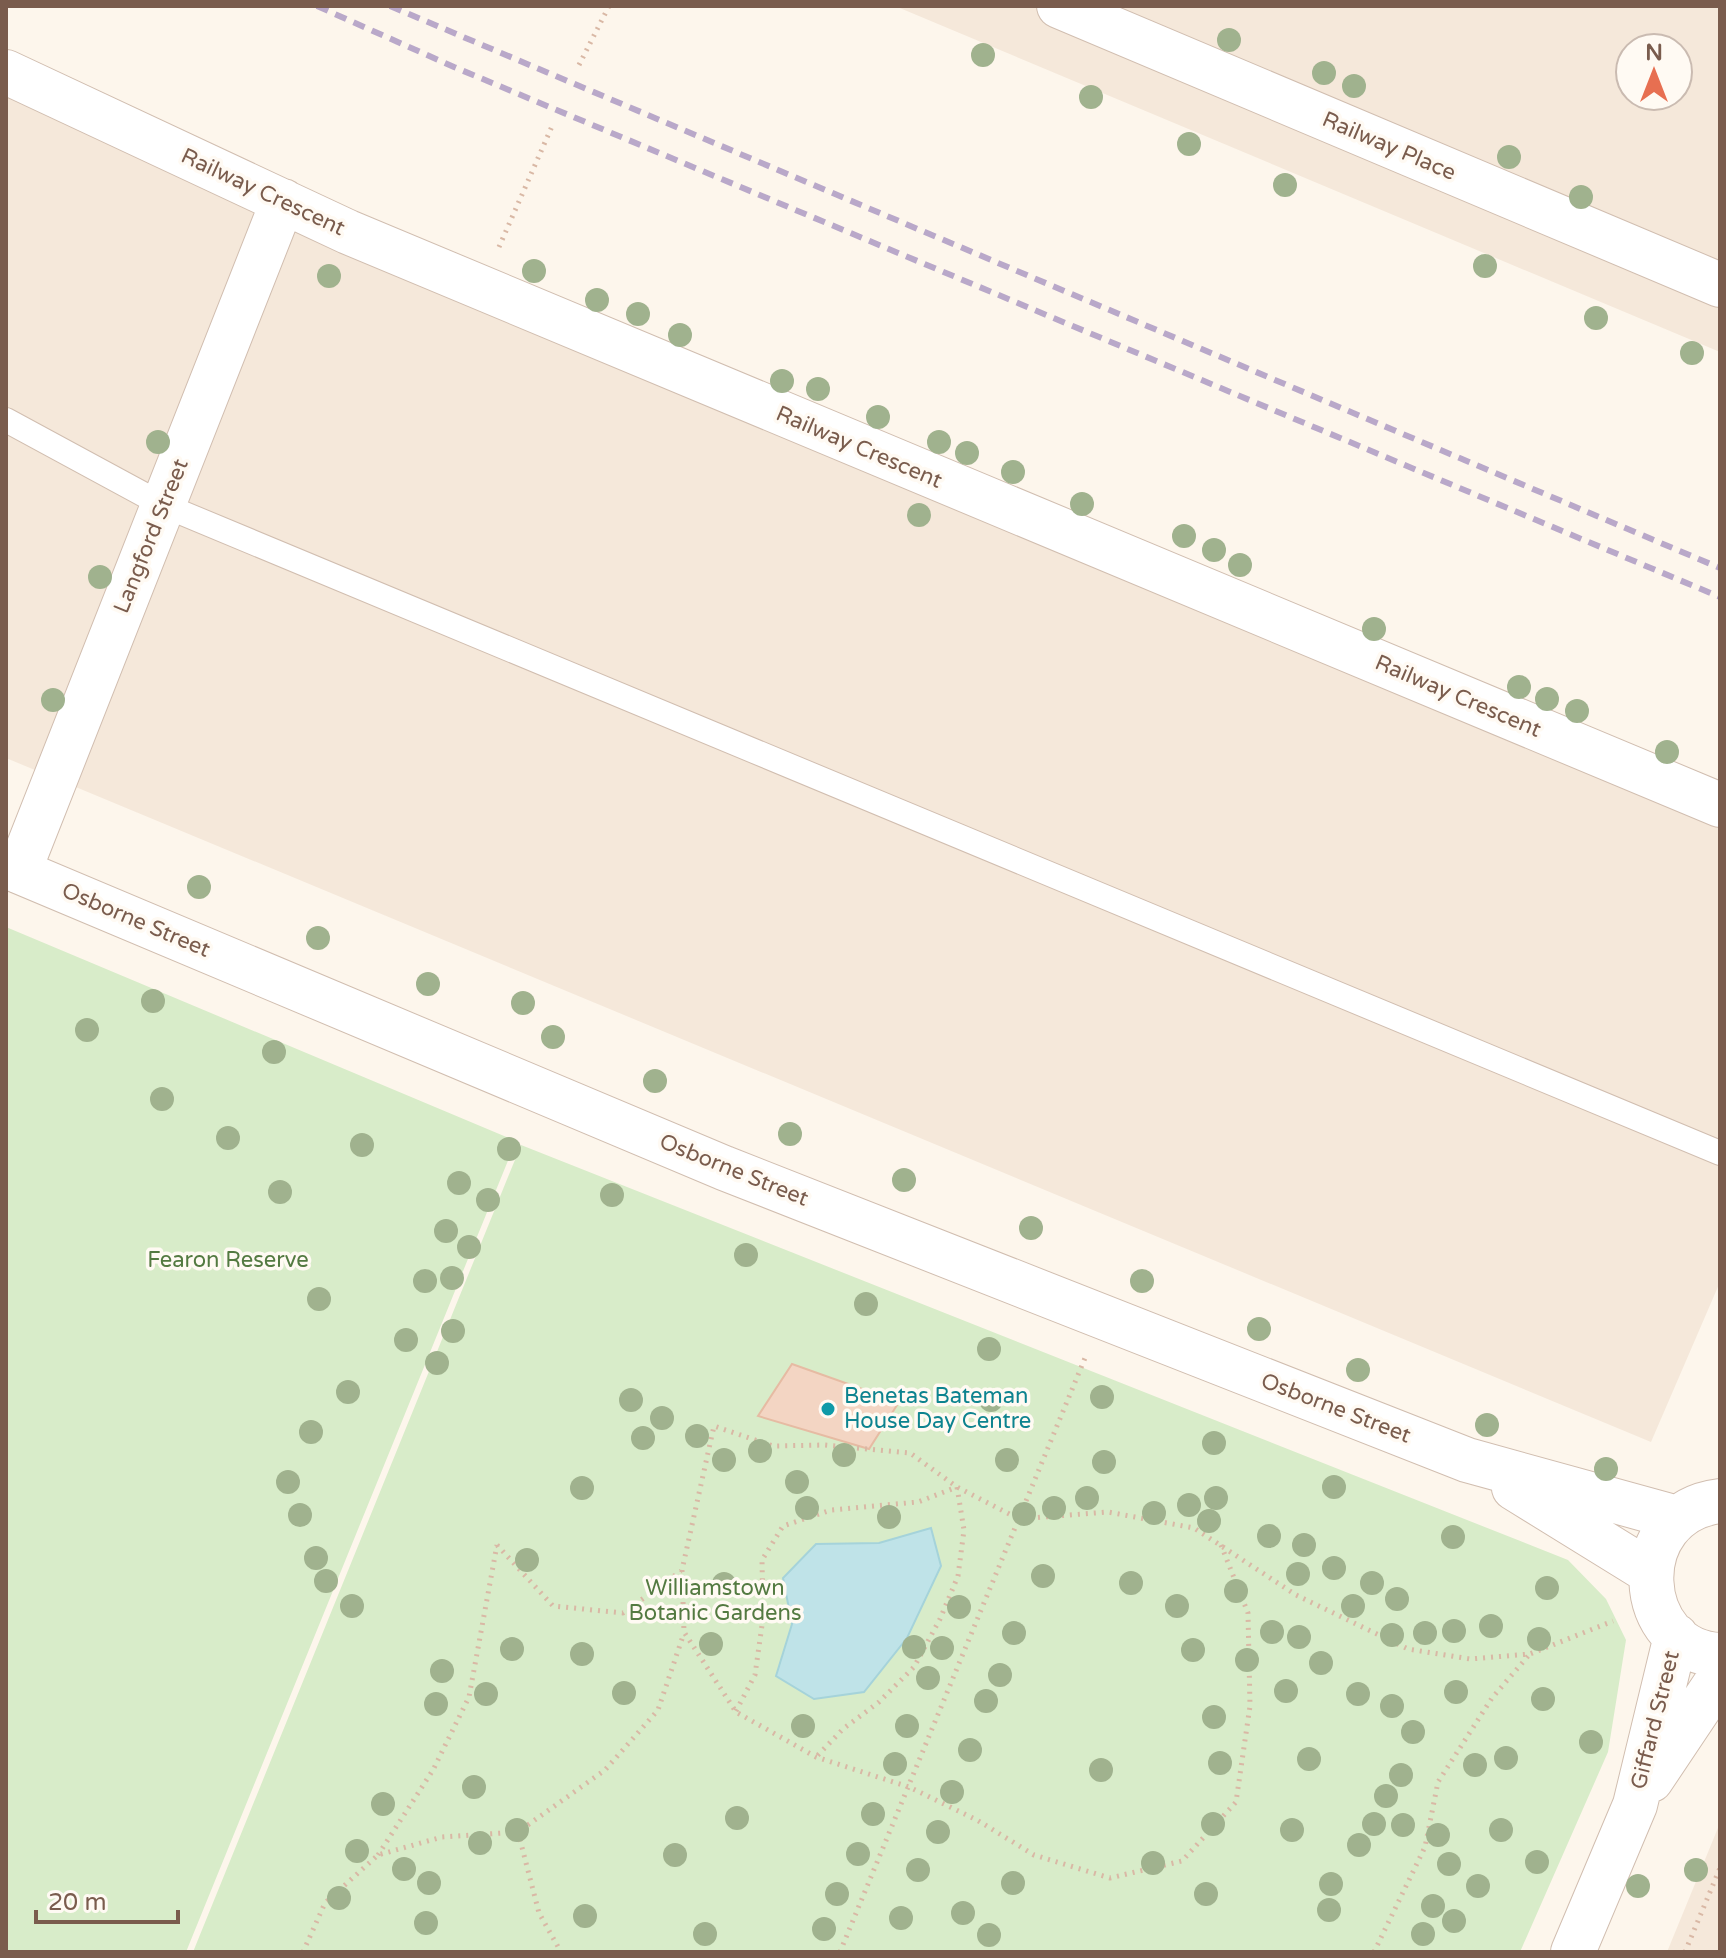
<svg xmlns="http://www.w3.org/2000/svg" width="1726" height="1958" viewBox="0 0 1726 1958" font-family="'Varela Round',sans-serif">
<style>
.residential{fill:#f5e8da;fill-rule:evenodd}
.green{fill:#d8ecc9}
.water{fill:#bfe3e8;stroke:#a5d3da;stroke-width:2}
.building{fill:#f3d5c3;stroke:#e6bba3;stroke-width:2}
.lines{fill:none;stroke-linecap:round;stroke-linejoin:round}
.service-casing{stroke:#d1beb0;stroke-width:26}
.minor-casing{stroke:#d1beb0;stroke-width:46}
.tertiary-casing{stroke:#d1beb0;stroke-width:46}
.path{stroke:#d9b8a5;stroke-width:5;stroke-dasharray:2 6;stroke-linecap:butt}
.service{stroke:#fff;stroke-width:24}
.minor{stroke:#fff;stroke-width:44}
.tertiary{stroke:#fff;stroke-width:44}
.rail{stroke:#b9a8c9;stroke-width:6;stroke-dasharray:12 8;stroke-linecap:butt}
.tree{fill:#a0b28e}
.culture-dot{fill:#0f9aa8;stroke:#fffaf3;stroke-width:3}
.labels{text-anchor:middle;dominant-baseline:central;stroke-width:7;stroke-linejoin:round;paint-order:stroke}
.street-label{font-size:22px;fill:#7a5c4d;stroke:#fffaf3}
.park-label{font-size:22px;fill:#537a41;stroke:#fffaf3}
.culture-label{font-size:22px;fill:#0d838f;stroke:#fffaf3;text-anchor:start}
</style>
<rect width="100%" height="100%" fill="#fdf6ec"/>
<path class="residential" d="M895,6H1720V352ZM1630,48H1678V96H1630Z
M6,60L1720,805V1282L1651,1442L6,758Z
M1720,1823V1952H1667Z"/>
<path class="green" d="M6,927L516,1141L186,1952H6Z
M521,1145L1568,1560L1606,1599L1626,1640L1608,1752L1520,1952H193Z"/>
<path class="water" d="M931,1528L941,1566L907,1638L864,1692L814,1699L776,1676L792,1624L783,1578L816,1544L879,1543Z"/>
<path class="building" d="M792,1364L899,1402L869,1449L758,1416Z"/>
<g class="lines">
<g class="service-casing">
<path id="service" d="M6,420L163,505L1720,1153"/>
</g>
<g class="minor-casing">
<path id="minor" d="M1059,6L1720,285
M6,72L348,232L1720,805
M19,871L283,201"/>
</g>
<g class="tertiary-casing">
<path id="tertiary" d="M6,866L724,1168L1467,1460L1677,1518
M1514,1488L1650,1572
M1720,1501C1623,1513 1634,1652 1720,1655
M1651,1780L1720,1677
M1573,1952L1635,1805L1676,1636"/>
</g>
<path class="path" d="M579,65L609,6
M499,247L553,124
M497,1545L553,1606L623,1613L681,1571
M1221,1545L1248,1613L1250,1706L1236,1802L1182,1861L1110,1878L1034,1855L977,1820L909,1787L816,1757L736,1712L684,1632L682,1570L714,1426L773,1446L825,1445L910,1453L957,1487L1019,1519L1108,1512L1194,1528L1296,1595L1408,1649L1470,1659L1530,1654L1613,1621
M736,1711L755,1675L763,1618L762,1560L783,1526L831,1510L918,1502L957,1487L964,1530L958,1576L940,1619L914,1667L879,1702L843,1729L816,1757
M518,1832L539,1913L561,1952
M378,1855L433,1770L469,1697L497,1545
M303,1952L325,1903L378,1855L442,1837L518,1832L605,1770L658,1710L684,1633
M840,1952L1085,1358
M1374,1952L1425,1847L1438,1782L1492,1698L1529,1655
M1685,1952L1720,1868"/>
<use href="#service" class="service"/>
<use href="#minor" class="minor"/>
<use href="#tertiary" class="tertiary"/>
<path class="rail" d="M317,6L454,67L1720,597
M390,6L1720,568"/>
</g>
<g class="tree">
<circle cx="1229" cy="40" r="12"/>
<circle cx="983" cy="55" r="12"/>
<circle cx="1324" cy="73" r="12"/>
<circle cx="1354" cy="86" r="12"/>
<circle cx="1091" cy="97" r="12"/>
<circle cx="1189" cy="144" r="12"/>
<circle cx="1509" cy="157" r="12"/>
<circle cx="1285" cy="185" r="12"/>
<circle cx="1581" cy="197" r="12"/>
<circle cx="1485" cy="266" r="12"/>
<circle cx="534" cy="271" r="12"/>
<circle cx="329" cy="276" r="12"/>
<circle cx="597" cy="300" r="12"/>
<circle cx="638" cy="314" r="12"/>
<circle cx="1596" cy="318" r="12"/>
<circle cx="680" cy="335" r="12"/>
<circle cx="1692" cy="353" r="12"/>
<circle cx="782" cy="381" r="12"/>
<circle cx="818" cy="389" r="12"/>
<circle cx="878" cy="417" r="12"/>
<circle cx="158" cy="442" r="12"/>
<circle cx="939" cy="442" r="12"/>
<circle cx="967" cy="453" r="12"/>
<circle cx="1013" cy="472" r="12"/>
<circle cx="1082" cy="504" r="12"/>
<circle cx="919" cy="515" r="12"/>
<circle cx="1184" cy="536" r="12"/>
<circle cx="1214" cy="550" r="12"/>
<circle cx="1240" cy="565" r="12"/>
<circle cx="100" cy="577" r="12"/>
<circle cx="1374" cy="629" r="12"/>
<circle cx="1519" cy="687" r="12"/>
<circle cx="1547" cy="699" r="12"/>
<circle cx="53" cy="700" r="12"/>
<circle cx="1577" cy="711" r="12"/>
<circle cx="1667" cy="752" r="12"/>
<circle cx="199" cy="887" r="12"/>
<circle cx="318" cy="938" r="12"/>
<circle cx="428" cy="984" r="12"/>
<circle cx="153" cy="1001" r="12"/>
<circle cx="523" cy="1003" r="12"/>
<circle cx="87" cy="1030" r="12"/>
<circle cx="553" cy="1037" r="12"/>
<circle cx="274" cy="1052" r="12"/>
<circle cx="655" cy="1081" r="12"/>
<circle cx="162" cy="1099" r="12"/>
<circle cx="790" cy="1134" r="12"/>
<circle cx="228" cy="1138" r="12"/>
<circle cx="362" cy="1145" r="12"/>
<circle cx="509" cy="1149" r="12"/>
<circle cx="904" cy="1180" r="12"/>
<circle cx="459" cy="1183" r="12"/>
<circle cx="280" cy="1192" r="12"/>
<circle cx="612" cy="1195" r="12"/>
<circle cx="488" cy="1200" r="12"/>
<circle cx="1031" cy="1228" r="12"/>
<circle cx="446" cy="1231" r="12"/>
<circle cx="469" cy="1247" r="12"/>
<circle cx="746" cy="1255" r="12"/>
<circle cx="452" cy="1278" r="12"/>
<circle cx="425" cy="1281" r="12"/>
<circle cx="1142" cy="1281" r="12"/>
<circle cx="319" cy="1299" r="12"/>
<circle cx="866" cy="1304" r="12"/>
<circle cx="1259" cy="1329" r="12"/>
<circle cx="453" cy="1331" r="12"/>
<circle cx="406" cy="1340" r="12"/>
<circle cx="989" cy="1349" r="12"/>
<circle cx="437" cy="1363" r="12"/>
<circle cx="1358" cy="1370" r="12"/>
<circle cx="348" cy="1392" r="12"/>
<circle cx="1102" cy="1397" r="12"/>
<circle cx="631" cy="1400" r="12"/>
<circle cx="991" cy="1400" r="12"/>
<circle cx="662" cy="1418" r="12"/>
<circle cx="1487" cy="1425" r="12"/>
<circle cx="311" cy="1432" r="12"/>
<circle cx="697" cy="1436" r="12"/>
<circle cx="643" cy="1438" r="12"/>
<circle cx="1214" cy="1443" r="12"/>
<circle cx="760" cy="1451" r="12"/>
<circle cx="844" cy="1455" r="12"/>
<circle cx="724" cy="1460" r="12"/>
<circle cx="1007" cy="1460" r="12"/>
<circle cx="1104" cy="1462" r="12"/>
<circle cx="1606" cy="1469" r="12"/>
<circle cx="288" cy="1482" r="12"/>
<circle cx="797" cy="1482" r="12"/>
<circle cx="1334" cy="1487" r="12"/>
<circle cx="582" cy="1488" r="12"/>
<circle cx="1087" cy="1498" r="12"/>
<circle cx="1216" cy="1498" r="12"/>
<circle cx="1189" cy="1505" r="12"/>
<circle cx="807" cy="1508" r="12"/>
<circle cx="1054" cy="1508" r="12"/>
<circle cx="1154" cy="1513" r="12"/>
<circle cx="1024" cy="1514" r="12"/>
<circle cx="300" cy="1515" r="12"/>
<circle cx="889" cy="1517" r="12"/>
<circle cx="1209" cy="1521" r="12"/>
<circle cx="1269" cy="1536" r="12"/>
<circle cx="1453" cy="1537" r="12"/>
<circle cx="1304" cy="1545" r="12"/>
<circle cx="316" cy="1558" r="12"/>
<circle cx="527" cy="1560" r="12"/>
<circle cx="1334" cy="1568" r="12"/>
<circle cx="1298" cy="1574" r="12"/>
<circle cx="1043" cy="1576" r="12"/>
<circle cx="326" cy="1581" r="12"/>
<circle cx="1131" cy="1583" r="12"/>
<circle cx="1372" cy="1583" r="12"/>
<circle cx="724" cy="1584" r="12"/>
<circle cx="1547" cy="1588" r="12"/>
<circle cx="1236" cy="1591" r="12"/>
<circle cx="1397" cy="1599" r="12"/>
<circle cx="352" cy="1606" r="12"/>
<circle cx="1177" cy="1606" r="12"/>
<circle cx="1353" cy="1606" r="12"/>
<circle cx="959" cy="1607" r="12"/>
<circle cx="1491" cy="1626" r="12"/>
<circle cx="1454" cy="1631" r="12"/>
<circle cx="1272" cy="1632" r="12"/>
<circle cx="1014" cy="1633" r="12"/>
<circle cx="1425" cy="1633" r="12"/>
<circle cx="1392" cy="1635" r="12"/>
<circle cx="1299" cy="1637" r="12"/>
<circle cx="1539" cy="1639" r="12"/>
<circle cx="711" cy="1644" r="12"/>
<circle cx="914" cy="1647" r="12"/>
<circle cx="942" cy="1648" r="12"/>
<circle cx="512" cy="1649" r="12"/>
<circle cx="1193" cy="1650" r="12"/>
<circle cx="582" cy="1654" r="12"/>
<circle cx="1247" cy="1660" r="12"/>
<circle cx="1321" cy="1663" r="12"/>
<circle cx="442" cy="1671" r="12"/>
<circle cx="1000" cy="1675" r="12"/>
<circle cx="928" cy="1678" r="12"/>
<circle cx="1286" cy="1691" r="12"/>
<circle cx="1456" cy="1692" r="12"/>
<circle cx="624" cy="1693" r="12"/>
<circle cx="486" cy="1694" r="12"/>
<circle cx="1358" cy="1694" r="12"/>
<circle cx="1543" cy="1699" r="12"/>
<circle cx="986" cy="1701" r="12"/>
<circle cx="436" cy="1704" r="12"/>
<circle cx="1392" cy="1706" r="12"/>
<circle cx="1214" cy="1717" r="12"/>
<circle cx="803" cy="1726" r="12"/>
<circle cx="907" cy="1726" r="12"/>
<circle cx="1413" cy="1732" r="12"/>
<circle cx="1591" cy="1742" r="12"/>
<circle cx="970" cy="1750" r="12"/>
<circle cx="1506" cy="1758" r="12"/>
<circle cx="1309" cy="1759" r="12"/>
<circle cx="1220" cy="1763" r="12"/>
<circle cx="895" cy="1764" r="12"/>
<circle cx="1475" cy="1765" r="12"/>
<circle cx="1101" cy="1770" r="12"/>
<circle cx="1401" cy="1775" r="12"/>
<circle cx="474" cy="1787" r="12"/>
<circle cx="952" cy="1792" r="12"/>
<circle cx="1386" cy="1796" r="12"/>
<circle cx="383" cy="1804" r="12"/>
<circle cx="873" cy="1814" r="12"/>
<circle cx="737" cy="1818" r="12"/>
<circle cx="1213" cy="1824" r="12"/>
<circle cx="1374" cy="1824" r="12"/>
<circle cx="1403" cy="1825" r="12"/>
<circle cx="517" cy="1830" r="12"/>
<circle cx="1292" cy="1830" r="12"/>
<circle cx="1501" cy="1830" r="12"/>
<circle cx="938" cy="1832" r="12"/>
<circle cx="1438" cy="1835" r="12"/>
<circle cx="480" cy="1843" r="12"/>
<circle cx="1359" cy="1845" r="12"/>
<circle cx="357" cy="1851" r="12"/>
<circle cx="858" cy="1854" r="12"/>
<circle cx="675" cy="1855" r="12"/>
<circle cx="1537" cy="1862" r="12"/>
<circle cx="1153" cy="1863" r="12"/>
<circle cx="1449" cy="1864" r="12"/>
<circle cx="404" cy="1869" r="12"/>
<circle cx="918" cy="1870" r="12"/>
<circle cx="1696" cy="1870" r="12"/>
<circle cx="429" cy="1883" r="12"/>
<circle cx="1013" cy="1883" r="12"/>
<circle cx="1331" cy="1884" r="12"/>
<circle cx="1478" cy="1886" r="12"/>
<circle cx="1638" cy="1886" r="12"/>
<circle cx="837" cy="1894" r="12"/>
<circle cx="1206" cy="1894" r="12"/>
<circle cx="339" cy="1898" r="12"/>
<circle cx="1433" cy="1906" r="12"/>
<circle cx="1329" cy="1910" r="12"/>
<circle cx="963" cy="1913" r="12"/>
<circle cx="585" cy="1916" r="12"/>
<circle cx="901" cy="1918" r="12"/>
<circle cx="1454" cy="1921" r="12"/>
<circle cx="426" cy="1923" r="12"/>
<circle cx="824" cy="1929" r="12"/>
<circle cx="705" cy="1934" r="12"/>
<circle cx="1423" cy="1934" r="12"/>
<circle cx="989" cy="1935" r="12"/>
</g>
<circle class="culture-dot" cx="828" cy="1409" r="8"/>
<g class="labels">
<g class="street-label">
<text transform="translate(1389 146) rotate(23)">Railway Place</text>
<text transform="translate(263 192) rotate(25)">Railway Crescent</text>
<text transform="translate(859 447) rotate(23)">Railway Crescent</text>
<text transform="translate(151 536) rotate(-68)">Langford Street</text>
<text transform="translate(1458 696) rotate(23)">Railway Crescent</text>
<text transform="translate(136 920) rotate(23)">Osborne Street</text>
<text transform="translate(734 1170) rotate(22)">Osborne Street</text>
<text transform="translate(1336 1408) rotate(21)">Osborne Street</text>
<text transform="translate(1655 1720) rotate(-76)">Giffard Street</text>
</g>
<g class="park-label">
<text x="228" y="1260">Fearon Reserve</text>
<text x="715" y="1588">Williamstown<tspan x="715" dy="25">Botanic Gardens</tspan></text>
</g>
<g class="culture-label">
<text x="844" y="1396">Benetas Bateman<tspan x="844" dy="25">House Day Centre</tspan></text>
</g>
</g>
<rect width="1726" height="1958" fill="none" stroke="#7a5c4d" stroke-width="16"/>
<g transform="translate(1654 72)"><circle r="38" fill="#fffaf3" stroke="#cabbb1" stroke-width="2"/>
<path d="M0-6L14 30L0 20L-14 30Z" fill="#e76f51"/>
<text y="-12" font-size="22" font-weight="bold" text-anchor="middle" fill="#7a5c4d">N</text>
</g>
<path d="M36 1910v12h142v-12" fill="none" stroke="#7a5c4d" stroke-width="4"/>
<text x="48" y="1910" font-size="24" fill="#7a5c4d" stroke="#fffaf3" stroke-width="6" paint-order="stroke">20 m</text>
</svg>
